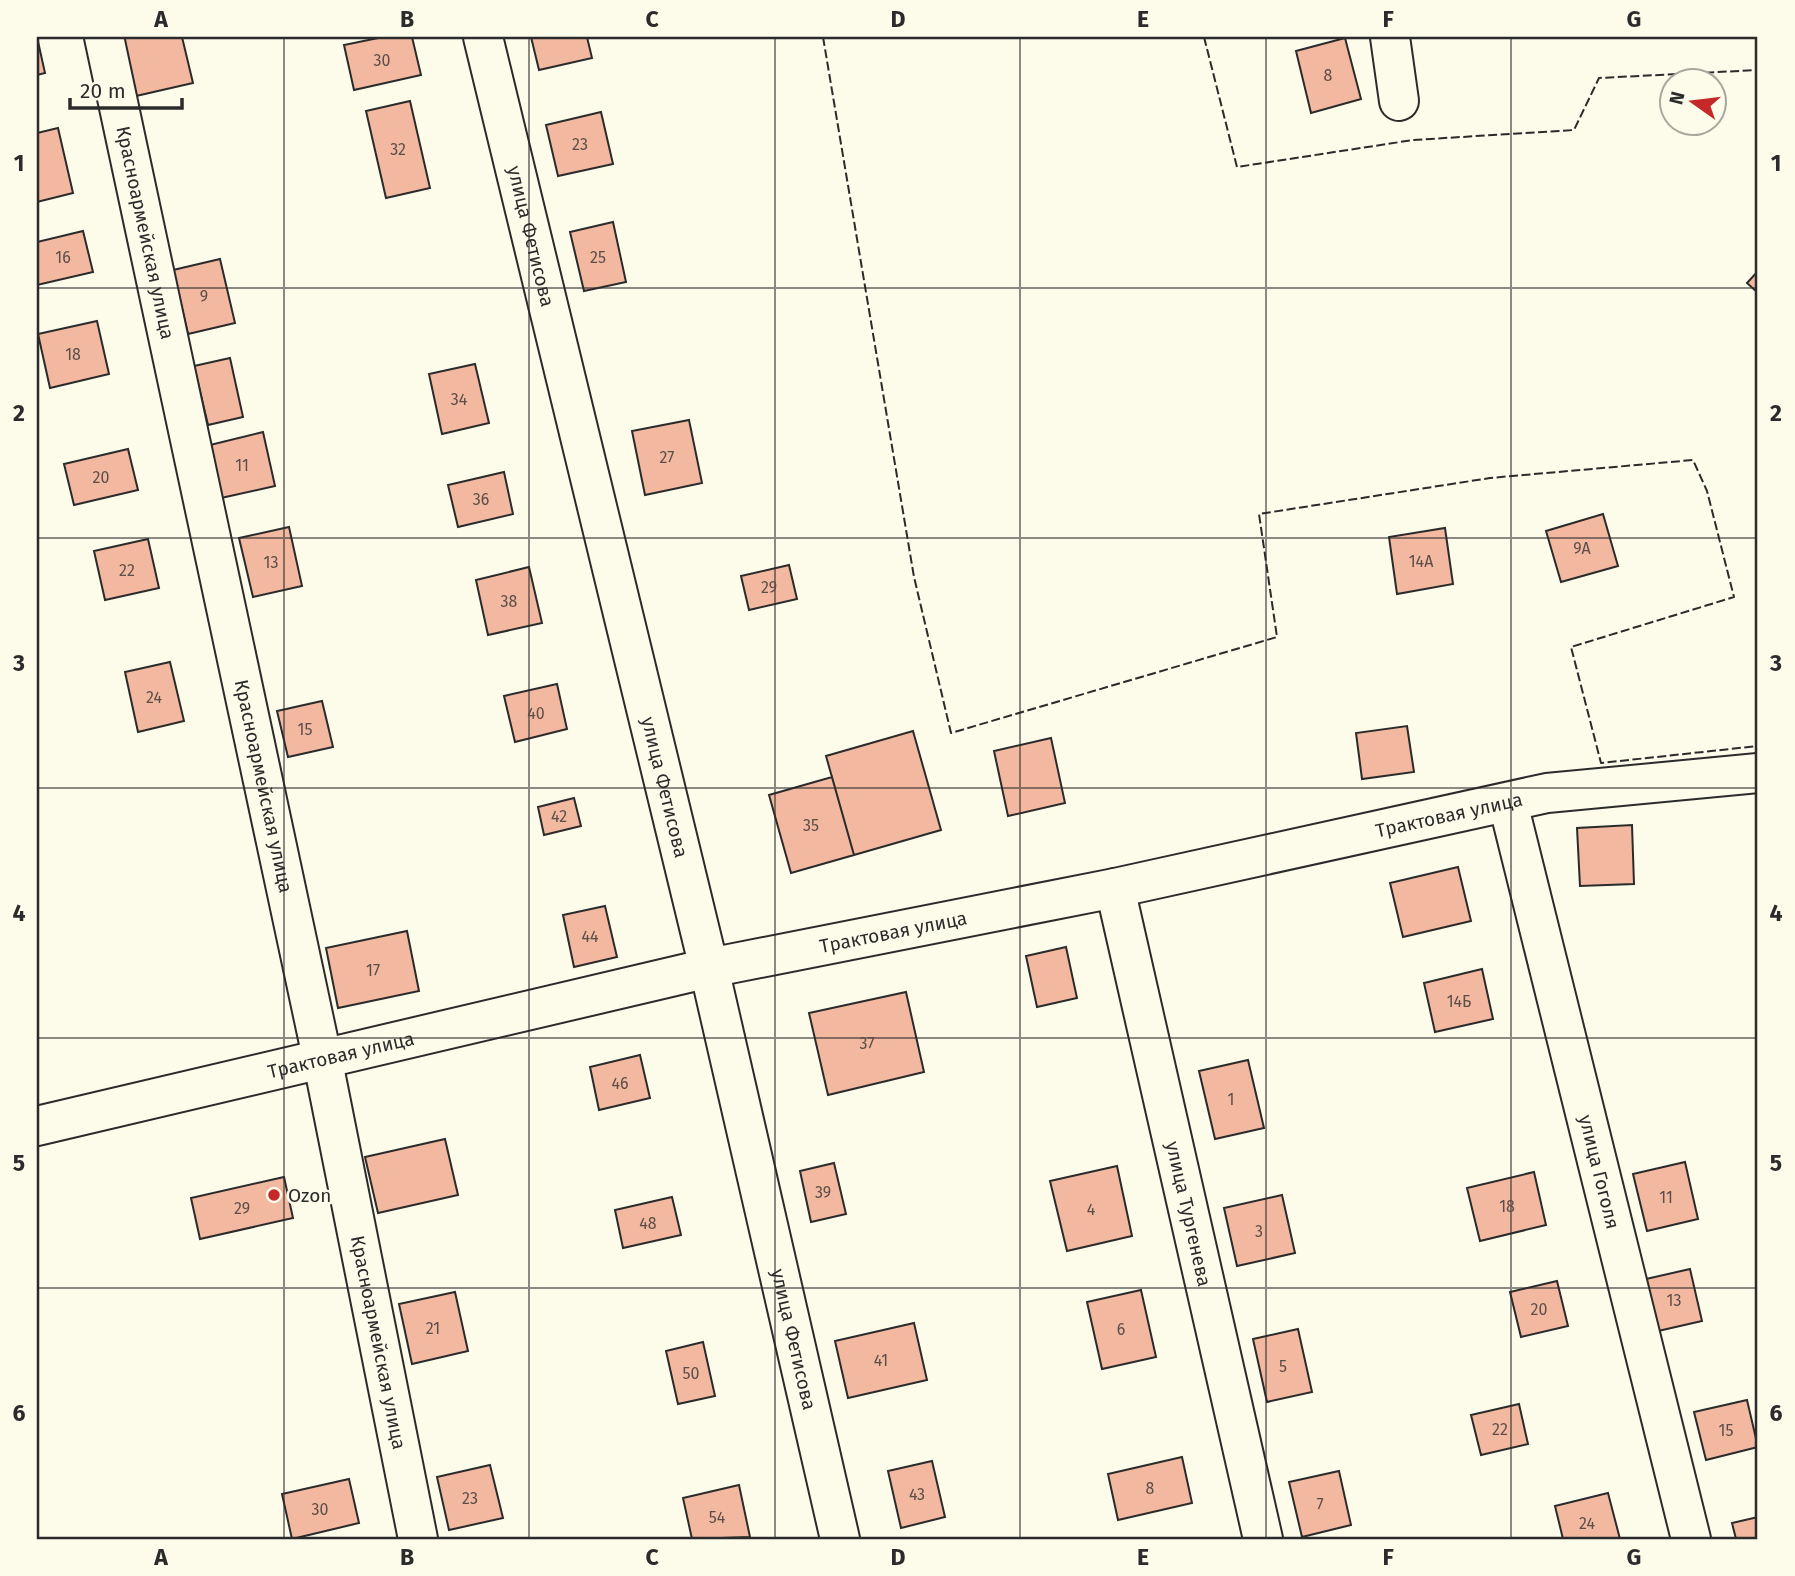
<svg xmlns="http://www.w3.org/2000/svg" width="1795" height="1576" viewBox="0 0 1795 1576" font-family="'Fira Sans',sans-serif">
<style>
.building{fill:#f2b8a0;stroke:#2b2b2b;stroke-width:2}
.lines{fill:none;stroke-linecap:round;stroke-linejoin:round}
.minor-casing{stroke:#2b2b2b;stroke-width:42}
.minor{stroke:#fdfbea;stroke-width:38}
.fence{stroke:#2b2b2b;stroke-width:2;stroke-dasharray:9 3.5;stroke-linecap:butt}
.grid{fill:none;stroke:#2b2b2b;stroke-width:2;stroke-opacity:0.55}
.poi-dot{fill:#c62828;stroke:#fdfbea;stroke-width:2.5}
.labels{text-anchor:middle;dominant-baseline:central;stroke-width:5;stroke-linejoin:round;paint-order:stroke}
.number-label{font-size:16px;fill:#5d4e48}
.street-label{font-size:19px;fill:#2b2b2b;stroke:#fdfbea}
.poi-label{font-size:19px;fill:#2b2b2b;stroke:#fdfbea;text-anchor:start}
.neatline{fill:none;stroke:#2b2b2b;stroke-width:2.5}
.grid-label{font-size:23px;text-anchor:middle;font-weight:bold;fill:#2b2b2b}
</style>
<rect width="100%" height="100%" fill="#fdfbea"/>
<path class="building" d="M37,37L45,73L37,75Z
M182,37L193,83L136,96L123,38Z
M383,37H412L421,75L354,90L344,45Z
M531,37H587L592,58L539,70Z
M1345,38L1361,99L1311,113L1296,51Z
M410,101L430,188L386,198L366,111Z
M601,112L613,164L558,176L546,125Z
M58,128L73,193L37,202V133Z
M613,222L626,282L584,291L570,232Z
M83,231L93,272L37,285V242Z
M220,259L235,323L188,334L173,270Z
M1758,271V293L1747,283Z
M97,321L109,374L50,388L38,334Z
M230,358L243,417L208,425L194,366Z
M475,364L489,423L442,434L429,374Z
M689,420L702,483L645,495L632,431Z
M263,432L275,486L221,498L210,445Z
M128,449L138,490L74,505L64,464Z
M504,472L513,514L458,527L448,485Z
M1603,514L1618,566L1561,582L1546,531Z
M289,527L302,586L253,597L239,538Z
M1445,528L1453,584L1397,594L1389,537Z
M148,539L159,588L105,600L94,551Z
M789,565L797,599L749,610L741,576Z
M529,567L542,623L488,635L476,580Z
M170,662L184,721L138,732L125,672Z
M557,684L567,729L515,742L504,696Z
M322,701L333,747L288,757L277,711Z
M1407,726L1414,772L1362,779L1356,733Z
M913,731L941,830L854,855L826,756Z
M1051,738L1065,803L1008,816L994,751Z
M832,777L854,855L791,873L769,795Z
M574,798L581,826L544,835L538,807Z
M1632,825L1634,884L1580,886L1577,828Z
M1458,867L1471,921L1403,937L1390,883Z
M605,906L617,957L574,967L563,915Z
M407,931L419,991L338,1008L326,948Z
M1066,947L1077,998L1037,1007L1026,956Z
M1482,969L1493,1019L1435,1032L1424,983Z
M906,992L924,1072L828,1095L809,1013Z
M640,1055L650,1098L599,1110L590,1067Z
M1248,1060L1264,1128L1215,1139L1199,1071Z
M445,1139L458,1195L378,1213L365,1157Z
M1685,1162L1698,1219L1647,1231L1633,1174Z
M834,1163L846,1214L811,1222L800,1171Z
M1117,1166L1132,1236L1067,1251L1050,1181Z
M1534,1172L1546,1225L1480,1241L1467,1188Z
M284,1177L293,1218L200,1239L191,1198Z
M1282,1195L1295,1253L1237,1266L1224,1208Z
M672,1197L681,1235L623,1248L615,1210Z
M1690,1269L1702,1321L1658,1331L1646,1279Z
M1557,1281L1568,1326L1521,1337L1510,1292Z
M1141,1290L1156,1357L1102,1369L1087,1302Z
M455,1292L468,1351L412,1364L399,1304Z
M914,1323L927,1380L848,1398L835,1341Z
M1298,1329L1312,1392L1267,1402L1253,1339Z
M703,1342L715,1396L678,1404L666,1351Z
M1747,1400L1758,1447L1706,1460L1694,1412Z
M1519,1404L1528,1444L1481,1455L1471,1415Z
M1182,1457L1192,1503L1118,1520L1108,1474Z
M932,1461L945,1517L901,1528L888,1471Z
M490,1465L503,1518L449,1530L437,1477Z
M1339,1471L1351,1525L1302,1537L1289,1482Z
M349,1479L359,1523L292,1539L282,1494Z
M739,1485L750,1537L692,1539L683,1498Z
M1608,1493L1620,1539H1563L1555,1506Z
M1758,1517V1539H1736L1732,1523Z"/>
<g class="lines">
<g class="minor-casing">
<g id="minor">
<path id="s1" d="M104,37L322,1057L418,1539"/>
<path id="s2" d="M483,37L709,968L840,1539"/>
<path d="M1390,37L1399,101"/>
<path id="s3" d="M1508,803L1691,1539"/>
<path id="s4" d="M1115,888L1263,1539"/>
<path id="s5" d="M37,1126L709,968L1115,888L1547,793L1758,773"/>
</g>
</g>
<use href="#minor" class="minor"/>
<path class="fence" d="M823,37L914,577L951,733L1277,637L1259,514L1490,478L1693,460L1707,491L1734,597L1571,647L1601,763L1758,746
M1204,37L1237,167L1413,140L1574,130L1599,78L1758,70"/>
</g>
<path class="grid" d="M284,37V1539M529,37V1539M775,37V1539M1020,37V1539M1266,37V1539M1511,37V1539M37,288H1758M37,538H1758M37,788H1758M37,1038H1758M37,1288H1758"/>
<circle class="poi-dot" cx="274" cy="1195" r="7"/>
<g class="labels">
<g class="number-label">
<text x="382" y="60">30</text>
<text x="1328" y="75">8</text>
<text x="580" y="144">23</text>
<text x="398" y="149">32</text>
<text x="63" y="257">16</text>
<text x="598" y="257">25</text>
<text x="204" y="296">9</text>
<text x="73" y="354">18</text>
<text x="459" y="399">34</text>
<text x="667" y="457">27</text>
<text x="242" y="465">11</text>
<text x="101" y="477">20</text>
<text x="481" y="499">36</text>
<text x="1582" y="548">9А</text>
<text x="1421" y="561">14А</text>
<text x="271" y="562">13</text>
<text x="127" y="570">22</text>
<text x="769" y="587">29</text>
<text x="509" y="601">38</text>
<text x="154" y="697">24</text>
<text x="536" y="713">40</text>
<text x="305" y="729">15</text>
<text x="559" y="816">42</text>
<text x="811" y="825">35</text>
<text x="590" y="936">44</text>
<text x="373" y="970">17</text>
<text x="1459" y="1001">14Б</text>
<text x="867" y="1043">37</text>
<text x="620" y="1083">46</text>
<text x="1231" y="1099">1</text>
<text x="823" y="1192">39</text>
<text x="1666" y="1197">11</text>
<text x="1507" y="1206">18</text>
<text x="242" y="1208">29</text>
<text x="1091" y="1209">4</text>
<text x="648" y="1223">48</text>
<text x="1259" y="1231">3</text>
<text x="1674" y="1300">13</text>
<text x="1539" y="1309">20</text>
<text x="433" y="1328">21</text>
<text x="1121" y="1329">6</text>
<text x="881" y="1360">41</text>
<text x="1283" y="1366">5</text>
<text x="691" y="1373">50</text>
<text x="1500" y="1429">22</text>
<text x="1726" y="1430">15</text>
<text x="1150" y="1488">8</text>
<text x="917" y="1494">43</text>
<text x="470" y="1498">23</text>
<text x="1320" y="1504">7</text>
<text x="320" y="1509">30</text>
<text x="717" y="1517">54</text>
<text x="1587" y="1523">24</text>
</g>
<g class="street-label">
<text stroke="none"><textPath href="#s1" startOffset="200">Красноармейская улица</textPath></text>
<text stroke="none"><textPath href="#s2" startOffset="205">улица Фетисова</textPath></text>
<text stroke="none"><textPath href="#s1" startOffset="766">Красноармейская улица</textPath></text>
<text stroke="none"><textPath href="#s2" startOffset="772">улица Фетисова</textPath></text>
<text stroke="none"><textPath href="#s5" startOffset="1446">Трактовая улица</textPath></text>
<text stroke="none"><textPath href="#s5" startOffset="878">Трактовая улица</textPath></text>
<text stroke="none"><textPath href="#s5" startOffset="312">Трактовая улица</textPath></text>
<text stroke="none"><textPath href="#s3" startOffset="380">улица Гоголя</textPath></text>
<text stroke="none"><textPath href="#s4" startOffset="334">улица Тургенева</textPath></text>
<text stroke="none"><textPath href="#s2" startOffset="1339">улица Фетисова</textPath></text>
<text stroke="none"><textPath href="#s1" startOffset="1334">Красноармейская улица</textPath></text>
</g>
<g class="poi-label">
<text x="288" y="1195">Ozon</text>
</g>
</g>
<rect width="1795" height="1576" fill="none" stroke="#fdfbea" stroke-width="77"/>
<g transform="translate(1693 102) rotate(284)"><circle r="33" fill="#fdfbea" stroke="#a9a89e" stroke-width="2"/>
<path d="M0-5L12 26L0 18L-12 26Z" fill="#c62828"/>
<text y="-10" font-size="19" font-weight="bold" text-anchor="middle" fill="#2b2b2b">N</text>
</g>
<path d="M70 98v10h112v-10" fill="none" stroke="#2b2b2b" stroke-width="3.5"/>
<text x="80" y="98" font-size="21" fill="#2b2b2b" stroke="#fdfbea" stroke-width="5" paint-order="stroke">20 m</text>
<rect x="38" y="38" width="1718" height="1500" class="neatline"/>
<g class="grid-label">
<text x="161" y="27">A</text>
<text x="407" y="27">B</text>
<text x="652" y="27">C</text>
<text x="898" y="27">D</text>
<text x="1143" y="27">E</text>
<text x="1388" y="27">F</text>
<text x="1634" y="27">G</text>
<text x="19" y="171">1</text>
<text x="1776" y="171">1</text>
<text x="19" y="421">2</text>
<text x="1776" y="421">2</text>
<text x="19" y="671">3</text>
<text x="1776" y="671">3</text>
<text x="19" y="921">4</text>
<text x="1776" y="921">4</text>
<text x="19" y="1171">5</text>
<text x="1776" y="1171">5</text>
<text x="19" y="1421">6</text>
<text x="1776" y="1421">6</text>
<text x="161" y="1565">A</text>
<text x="407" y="1565">B</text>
<text x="652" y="1565">C</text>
<text x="898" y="1565">D</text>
<text x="1143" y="1565">E</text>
<text x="1388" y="1565">F</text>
<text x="1634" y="1565">G</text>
</g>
</svg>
